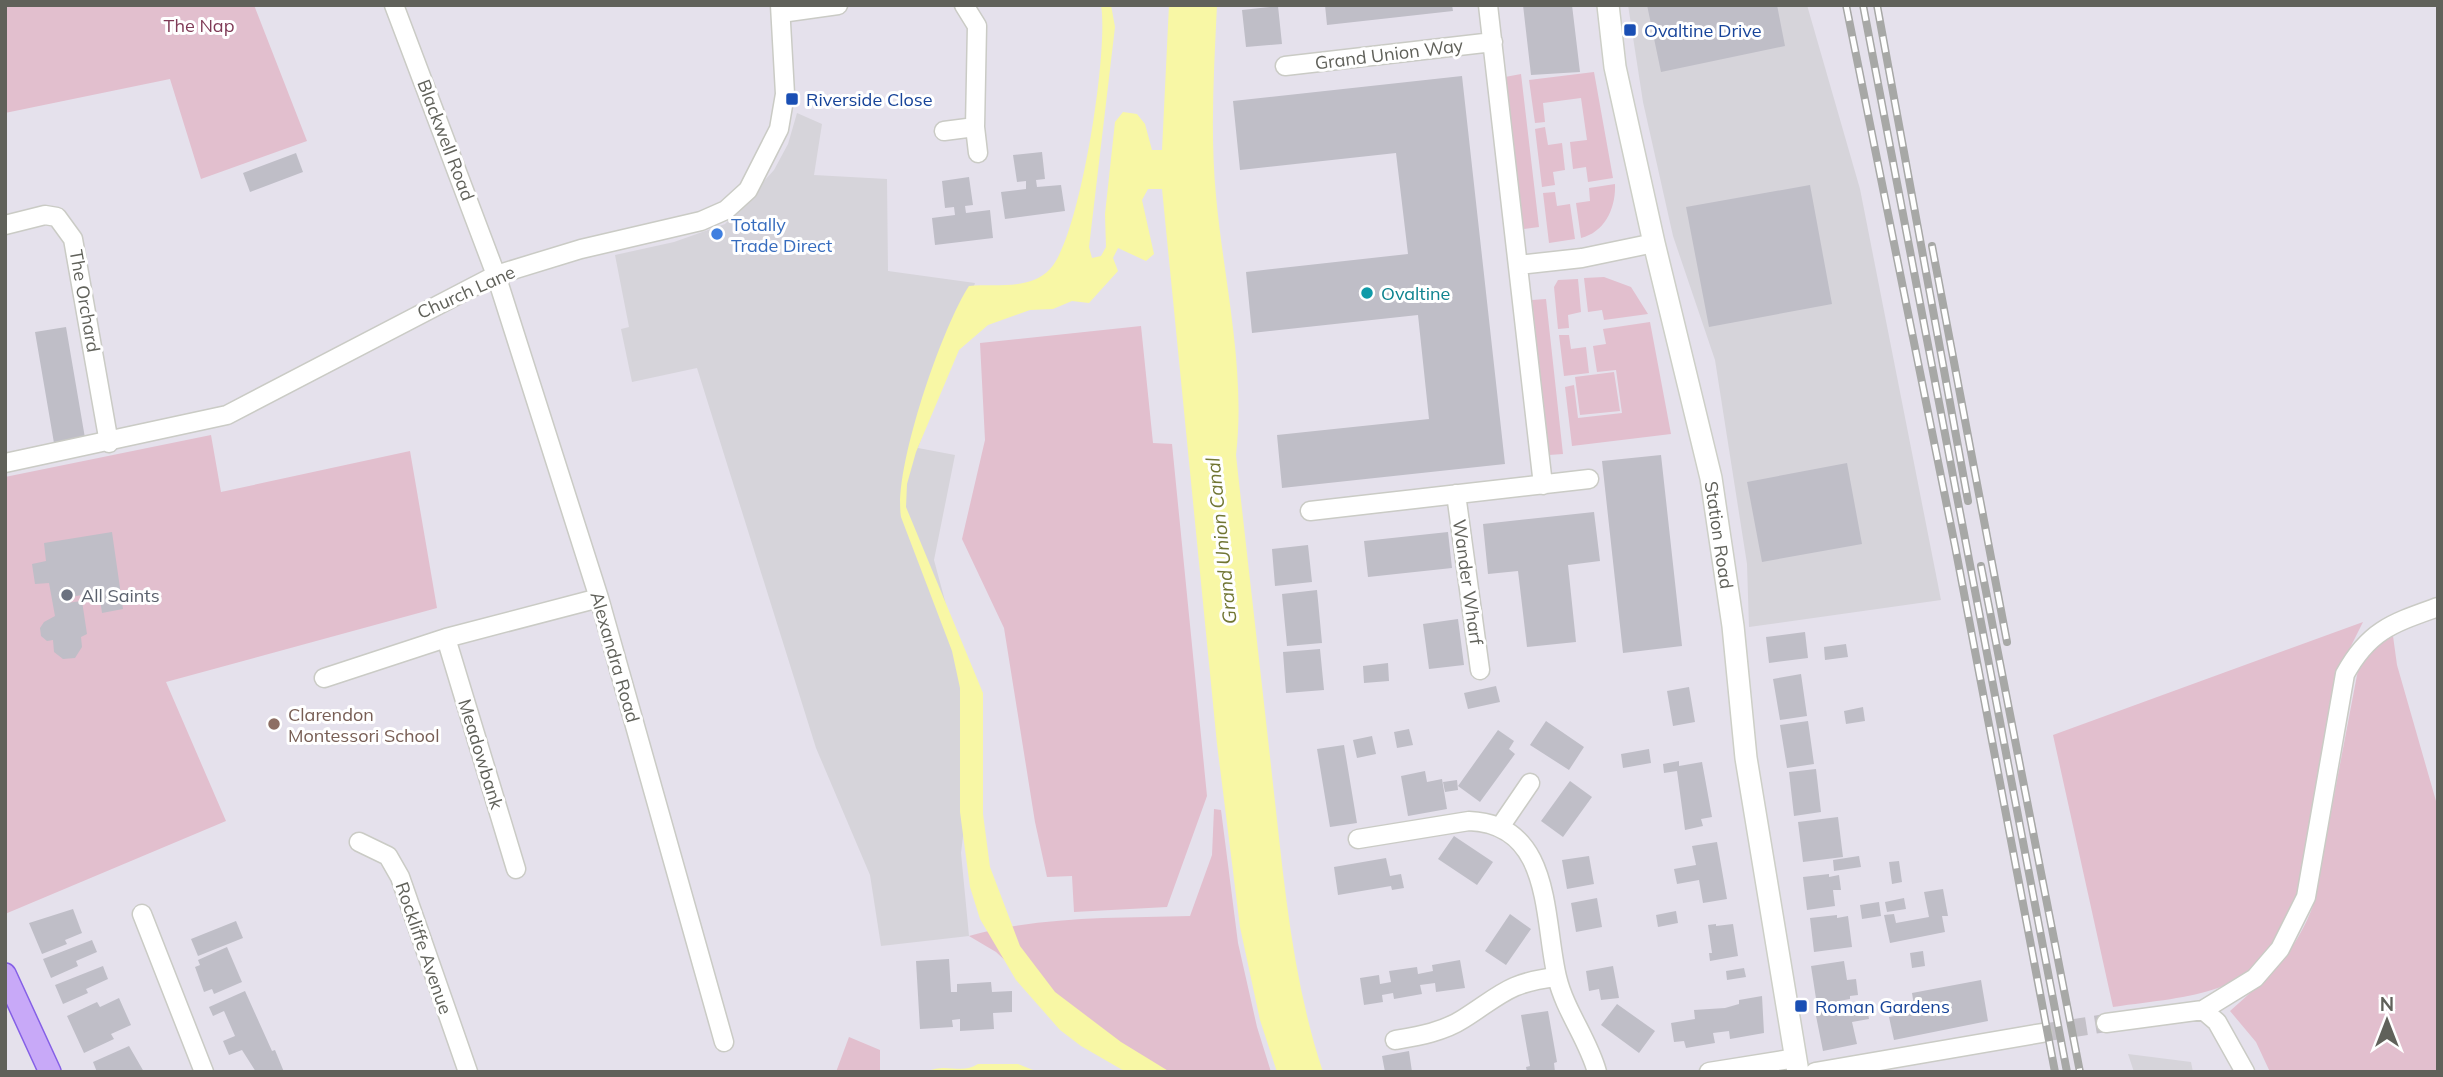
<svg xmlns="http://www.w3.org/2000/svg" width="2443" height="1077" viewBox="0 0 2443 1077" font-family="Mulish,sans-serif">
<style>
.industrial{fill:#d6d4da}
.green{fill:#e2bfce}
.water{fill:#f8f7a5}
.building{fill:#bfbec7}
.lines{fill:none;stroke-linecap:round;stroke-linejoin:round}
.street-tunnel{stroke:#c4c1c8;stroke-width:18;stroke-dasharray:18 9;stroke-linecap:butt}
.street-casing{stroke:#cacbc5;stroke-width:21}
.secondary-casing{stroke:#cdcfc7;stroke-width:24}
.primary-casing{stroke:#8560e6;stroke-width:24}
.street{stroke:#fff;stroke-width:18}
.secondary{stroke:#fff;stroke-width:21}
.primary{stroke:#c8a9f8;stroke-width:21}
.rail-casing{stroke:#a7a8a6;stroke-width:8}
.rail{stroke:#fff;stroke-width:5;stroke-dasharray:16;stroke-linecap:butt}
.transit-dot{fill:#1a4fb4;stroke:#fff;stroke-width:2.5}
.shop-dot{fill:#3f7fe0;stroke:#fff;stroke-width:2.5}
.culture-dot{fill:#0f9aa8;stroke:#fff;stroke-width:2.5}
.worship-dot{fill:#6b7280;stroke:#fff;stroke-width:2.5}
.education-dot{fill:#8d6e63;stroke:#fff;stroke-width:2.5}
.labels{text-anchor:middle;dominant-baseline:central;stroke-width:6;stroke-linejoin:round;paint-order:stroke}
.park-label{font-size:18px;fill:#7f3a56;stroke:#fff}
.transit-label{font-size:18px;fill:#164399;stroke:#fff;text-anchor:start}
.street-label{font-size:18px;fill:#60615a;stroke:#fff}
.shop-label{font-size:18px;fill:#366cbe;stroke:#fff;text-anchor:start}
.culture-label{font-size:18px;fill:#0d838f;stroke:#fff;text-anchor:start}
.worship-label{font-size:18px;fill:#5b616d;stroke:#fff;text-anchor:start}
.education-label{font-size:18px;fill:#785e54;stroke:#fff;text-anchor:start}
.water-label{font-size:19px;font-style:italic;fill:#717633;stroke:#fff}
</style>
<rect width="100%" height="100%" fill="#e5e1ec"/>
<path class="industrial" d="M1628,5H1807L1860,189L1941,600L1749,627L1747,564L1715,360L1673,236L1643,102Z
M797,113L822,124L814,175L887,179L888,271L975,283L918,448L955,455L934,560L977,720L961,853L969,936L881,946L870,875L816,748L697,368L632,382L621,329L629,327L615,255L674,242L725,224L774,170L788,144Z
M2128,1054L2191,1062L2193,1072H2134Z"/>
<path class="green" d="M5,5H254L307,141L201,179L170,79L5,113Z
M1594,72L1613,178L1588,182L1586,167L1573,169L1570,142L1587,140L1581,98L1543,103L1545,122L1535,123L1529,80Z
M1521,74L1539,227L1523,229L1505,77Z
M1545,127L1548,145L1562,143L1565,170L1553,172L1555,185L1542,187L1535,129Z
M1615,184C1616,208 1605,232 1581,238L1576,203L1590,201L1589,188Z
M1555,192L1557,206L1570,204L1575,239L1549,243L1543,193Z
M1604,277L1631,287L1648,314L1604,320L1602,310L1588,312L1584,278Z
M1578,279L1581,312L1568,315L1569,328L1558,329L1554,287L1558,280Z
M1546,299L1563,454L1549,455L1532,300Z
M1650,322L1671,434L1572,446L1565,387L1574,385L1578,418L1622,413L1616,370L1597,372L1593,346L1606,344L1603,329Z
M1141,326L1153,443L1172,444L1207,796L1167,907L1074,912L1072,876L1047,877L1035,822L1004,628L962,539L985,440L980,343Z
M1559,335H1569L1571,349L1586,347L1589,373L1564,376Z
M1614,372L1620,411L1580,415L1575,377Z
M211,435L221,492L410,451L437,608L166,682L226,821L5,914V477Z
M2363,622L2347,654L2298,898C2262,997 2204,994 2113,1007L2053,735Z
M2393,636L2397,665L2438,808V1072H2270L2256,1042L2230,1011C2269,976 2294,955 2313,906L2358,670L2374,648Z
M1214,809L1221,810L1238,943L1257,1027L1271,1072H1126L996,952L969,936C1040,916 1117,918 1190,916L1212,855Z
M849,1037L880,1050V1072H836Z"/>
<path class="water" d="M1101,5H1111L1115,27L1089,247L1092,258L1101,256L1106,247L1105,214L1115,122L1123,112L1137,114L1145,124L1152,150H1162L1169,5H1217C1214,69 1210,132 1216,196C1224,282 1246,370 1236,455C1248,565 1261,674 1273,784C1284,880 1292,979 1323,1072H1277L1260,1020L1240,927L1217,744L1162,189H1148L1142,200L1154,254L1146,261L1118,248L1113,258L1118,271L1089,303L1072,301L1053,309L1030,310L988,325L959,350L916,452L907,484L906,507L983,693V814L990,867L1020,946L1055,992L1121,1042L1170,1072H1126L1081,1046L1060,1030L1016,980L980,919L970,887L960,812V688L952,651L901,517C893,469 942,327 969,286C995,283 1030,291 1050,269C1080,238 1109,50 1101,5Z
M978,1064H1018L1038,1072H927C944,1062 962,1075 978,1064Z"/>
<path class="building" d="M1325,5H1452L1453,11L1327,25Z
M1523,5H1572L1580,72L1531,75Z
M1647,5H1777L1785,46L1661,72Z
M1278,6L1282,44L1246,47L1242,10Z
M1462,76L1505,464L1282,488L1277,435L1429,419L1418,315L1252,333L1246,272L1408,254L1396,153L1240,170L1233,101Z
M1042,152L1045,179L1036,180L1037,187L1061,185L1065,211L1005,219L1001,192L1026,189V181L1017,182L1013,155Z
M296,153L303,172L250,192L243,173Z
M969,177L973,205L965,206L966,213L990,210L993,238L935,245L932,218L955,215L954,207L945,208L942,181Z
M1810,185L1832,304L1709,327L1686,207Z
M66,327L85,438L54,443L35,332Z
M1661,455L1682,646L1623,653L1602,461Z
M1847,463L1862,544L1762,562L1747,482Z
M1594,512L1600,561L1568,565L1576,642L1527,647L1518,571L1488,574L1483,524Z
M112,532L123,609L102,613L99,592L65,598L66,603L82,601L87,634L81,637L82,647L75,658L63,659L54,652L53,640L47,641L41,636L40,628L44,622L55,616L49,583L35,584L32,564L46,561L44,543Z
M1448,532L1452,568L1368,577L1364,541Z
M1308,545L1312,582L1275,586L1272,549Z
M1317,590L1322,643L1287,646L1282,594Z
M1458,619L1464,665L1429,669L1423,624Z
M1805,632L1808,658L1769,663L1766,637Z
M1846,644L1848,657L1825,660L1824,647Z
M1320,649L1324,690L1286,693L1283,652Z
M1388,663L1389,681L1364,683L1363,666Z
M1801,674L1807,716L1780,720L1773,679Z
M1496,686L1500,702L1468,709L1464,693Z
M1689,687L1695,722L1673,726L1667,691Z
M1863,707L1865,721L1846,724L1844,711Z
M1546,721L1584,747L1569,770L1530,745Z
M1808,721L1814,764L1787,768L1780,725Z
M1409,729L1413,745L1397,748L1394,732Z
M1498,730L1514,741L1509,749L1515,754L1480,802L1458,786Z
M1372,736L1376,754L1357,758L1353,740Z
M1344,745L1357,823L1330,827L1317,749Z
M1649,749L1651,763L1623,768L1621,754Z
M1679,761V766L1702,762L1712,817L1701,819L1703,826L1685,830L1677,771L1664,773L1663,764Z
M1816,769L1821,812L1794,816L1789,772Z
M1425,771L1427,782L1442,779L1447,809L1408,816L1401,776Z
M1457,780L1458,790L1445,792L1443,782Z
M1570,781L1592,797L1563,837L1541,821Z
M1838,817L1843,857L1803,862L1798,822Z
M1454,836L1493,862L1477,885L1438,859Z
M1717,842L1727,899L1703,903L1699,880L1677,884L1674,869L1696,865L1692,846Z
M1589,856L1594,884L1567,889L1562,860Z
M1859,856L1861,867L1834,871L1833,860Z
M1386,858L1390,876L1401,874L1404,888L1392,890L1391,886L1338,895L1334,867Z
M1899,861L1902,882L1892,884L1889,862Z
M1829,874V877L1839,875L1841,890H1833L1835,906L1807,910L1803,877Z
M1943,889L1948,916H1942L1945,932L1890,943L1884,915L1894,914L1896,923L1929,917L1924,892Z
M1597,898L1602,927L1576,932L1571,903Z
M1904,898L1906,909L1887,912L1885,902Z
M1879,902L1881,916L1862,919L1860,905Z
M73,909L82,933L65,940L67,944L42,954L29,923Z
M1676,911L1678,923L1658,927L1656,915Z
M1510,914L1531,929L1506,965L1485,951Z
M1837,915V918L1848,916L1852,947L1814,952L1810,918Z
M236,921L243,938L198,956L191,939Z
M1716,924V926L1733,924L1738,956L1710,961L1709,953H1712L1708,925Z
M92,940L97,952L76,961L78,966L51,978L43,959Z
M227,947L242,982L214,994L212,989L204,992L195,967L200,965L198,960Z
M1923,951L1925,966L1912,968L1910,953Z
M949,959L951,992H957V984L991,982L992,992L1012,991V1012L993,1013L994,1029L960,1031V1019L952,1020L953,1027L920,1029L916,961Z
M1460,960L1465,988L1436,992L1435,983L1420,985L1422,994L1394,999L1393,993L1382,995L1383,1002L1364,1005L1360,978L1379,975L1380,984L1391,982L1389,971L1417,967L1418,974L1433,971L1432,965Z
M1844,961L1847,980L1856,979L1858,995L1850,996V999L1817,1005L1811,966Z
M103,966L108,979L86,989L88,993L63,1004L55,985Z
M1613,966L1619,998L1601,1000L1599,989L1589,991L1586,971Z
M1744,968L1746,977L1727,980L1726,971Z
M1981,980L1988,1021L1894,1040L1889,1017L1915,1012L1912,993Z
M245,991L272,1051L275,1050L284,1072H256L242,1050L229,1055L223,1041L235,1036L224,1011L213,1016L209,1007Z
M1762,996L1764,1033L1730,1039L1729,1031L1713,1033L1715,1043L1686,1048L1684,1041L1674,1042L1671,1023L1695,1019L1694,1010L1725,1008L1739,1004V1000Z
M119,998L131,1025L111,1034L114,1039L84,1053L67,1016L97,1002L100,1007Z
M1866,1001L1869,1019L1852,1022L1857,1044L1823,1051L1815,1011Z
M1617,1004L1655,1031L1639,1053L1601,1025Z
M1548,1011L1557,1062L1554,1063L1555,1072H1527L1526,1067L1530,1066L1521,1015Z
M129,1046L144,1072H97L93,1062Z
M1409,1051L1412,1072H1385L1382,1056Z"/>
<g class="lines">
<path class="street-tunnel" d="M2042,1033L2106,1023"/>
<g class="street-casing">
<path id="street" d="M394,5L496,275L599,598L724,1042
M1488,5L1543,485
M781,13L838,5
M1285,66L1493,42
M975,127L978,153
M944,131L975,127L977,26L964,5
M5,225L45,215L57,217L73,239L109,443
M1518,265L1582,258L1654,243
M5,463L227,415L496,275L581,249L701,221L726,210L748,190L779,129L785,94L780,5
M1456,494L1480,670
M1310,511L1589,479
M446,638L516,869
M324,678L446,638L599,598
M1500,827L1530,783
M1358,839L1469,821C1553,824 1543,919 1557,977C1565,1011 1588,1039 1597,1072
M359,842L388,856L400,877L468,1072
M142,914L204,1072
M2203,1010L2217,1022L2245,1072
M2106,1023L2203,1010L2255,978L2280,949L2306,897L2345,674C2369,630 2393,623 2438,607
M1395,1040C1418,1036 1443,1032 1463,1019C1501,995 1509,982 1557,977
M1709,1072L1796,1058
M1815,1072L2042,1033"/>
</g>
<g class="secondary-casing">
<g id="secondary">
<path id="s1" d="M1608,5L1615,67L1654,243L1711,478L1733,626L1746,758L1798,1072"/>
</g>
</g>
<g class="primary-casing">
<path id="primary" d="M5,974L50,1072"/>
</g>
<use href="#street" class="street"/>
<use href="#secondary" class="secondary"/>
<use href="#primary" class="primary"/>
<g class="rail-casing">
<path id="rail" d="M1846,5L1955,546L2055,1072
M1863,5L2067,1072
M1877,5L1968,501
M1932,246L2007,642
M1981,566L2080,1072"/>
</g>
<use href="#rail" class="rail"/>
</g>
<g class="transit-dot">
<rect x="1623" y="23" width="14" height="14" rx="3.5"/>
<rect x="785" y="92" width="14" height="14" rx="3.5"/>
<rect x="1794" y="999" width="14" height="14" rx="3.5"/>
</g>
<circle class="shop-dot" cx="717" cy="234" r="7"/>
<circle class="culture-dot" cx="1367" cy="293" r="7"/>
<circle class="worship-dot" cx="67" cy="595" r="7"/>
<circle class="education-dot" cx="274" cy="724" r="7"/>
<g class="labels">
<g class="park-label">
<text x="199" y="25">The Nap</text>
</g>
<g class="transit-label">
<text x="1644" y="30">Ovaltine Drive</text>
<text x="806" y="99">Riverside Close</text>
<text x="1815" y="1006">Roman Gardens</text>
</g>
<g class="street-label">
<text transform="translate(1389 54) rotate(-7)">Grand Union Way</text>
<text transform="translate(446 140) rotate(69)">Blackwell Road</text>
<text transform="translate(466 292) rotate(-24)">Church Lane</text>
<text transform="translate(85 301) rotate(80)">The Orchard</text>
<text stroke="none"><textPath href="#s1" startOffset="542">Station Road</textPath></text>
<text transform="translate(1468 582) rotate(82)">Wander Wharf</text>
<text transform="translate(615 657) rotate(74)">Alexandra Road</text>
<text transform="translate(481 754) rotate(73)">Meadowbank</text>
<text transform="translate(424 948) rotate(71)">Rockliffe Avenue</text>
</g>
<g class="shop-label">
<text x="731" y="224">Totally<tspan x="731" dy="21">Trade Direct</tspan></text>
</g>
<g class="culture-label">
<text x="1381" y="293">Ovaltine</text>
</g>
<g class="worship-label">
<text x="81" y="595">All Saints</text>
</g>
<g class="education-label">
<text x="288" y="714">Clarendon<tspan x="288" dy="21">Montessori School</tspan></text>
</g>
<g class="water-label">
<text transform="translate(1221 541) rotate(-96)">Grand Union Canal</text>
</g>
</g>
<rect width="2443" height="1077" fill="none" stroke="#60615a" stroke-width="14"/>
<g transform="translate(2387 1021)" stroke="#ffffff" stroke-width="5" paint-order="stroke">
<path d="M0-5L12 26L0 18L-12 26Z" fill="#60615a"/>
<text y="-10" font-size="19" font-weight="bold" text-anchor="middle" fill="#60615a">N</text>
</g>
</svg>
